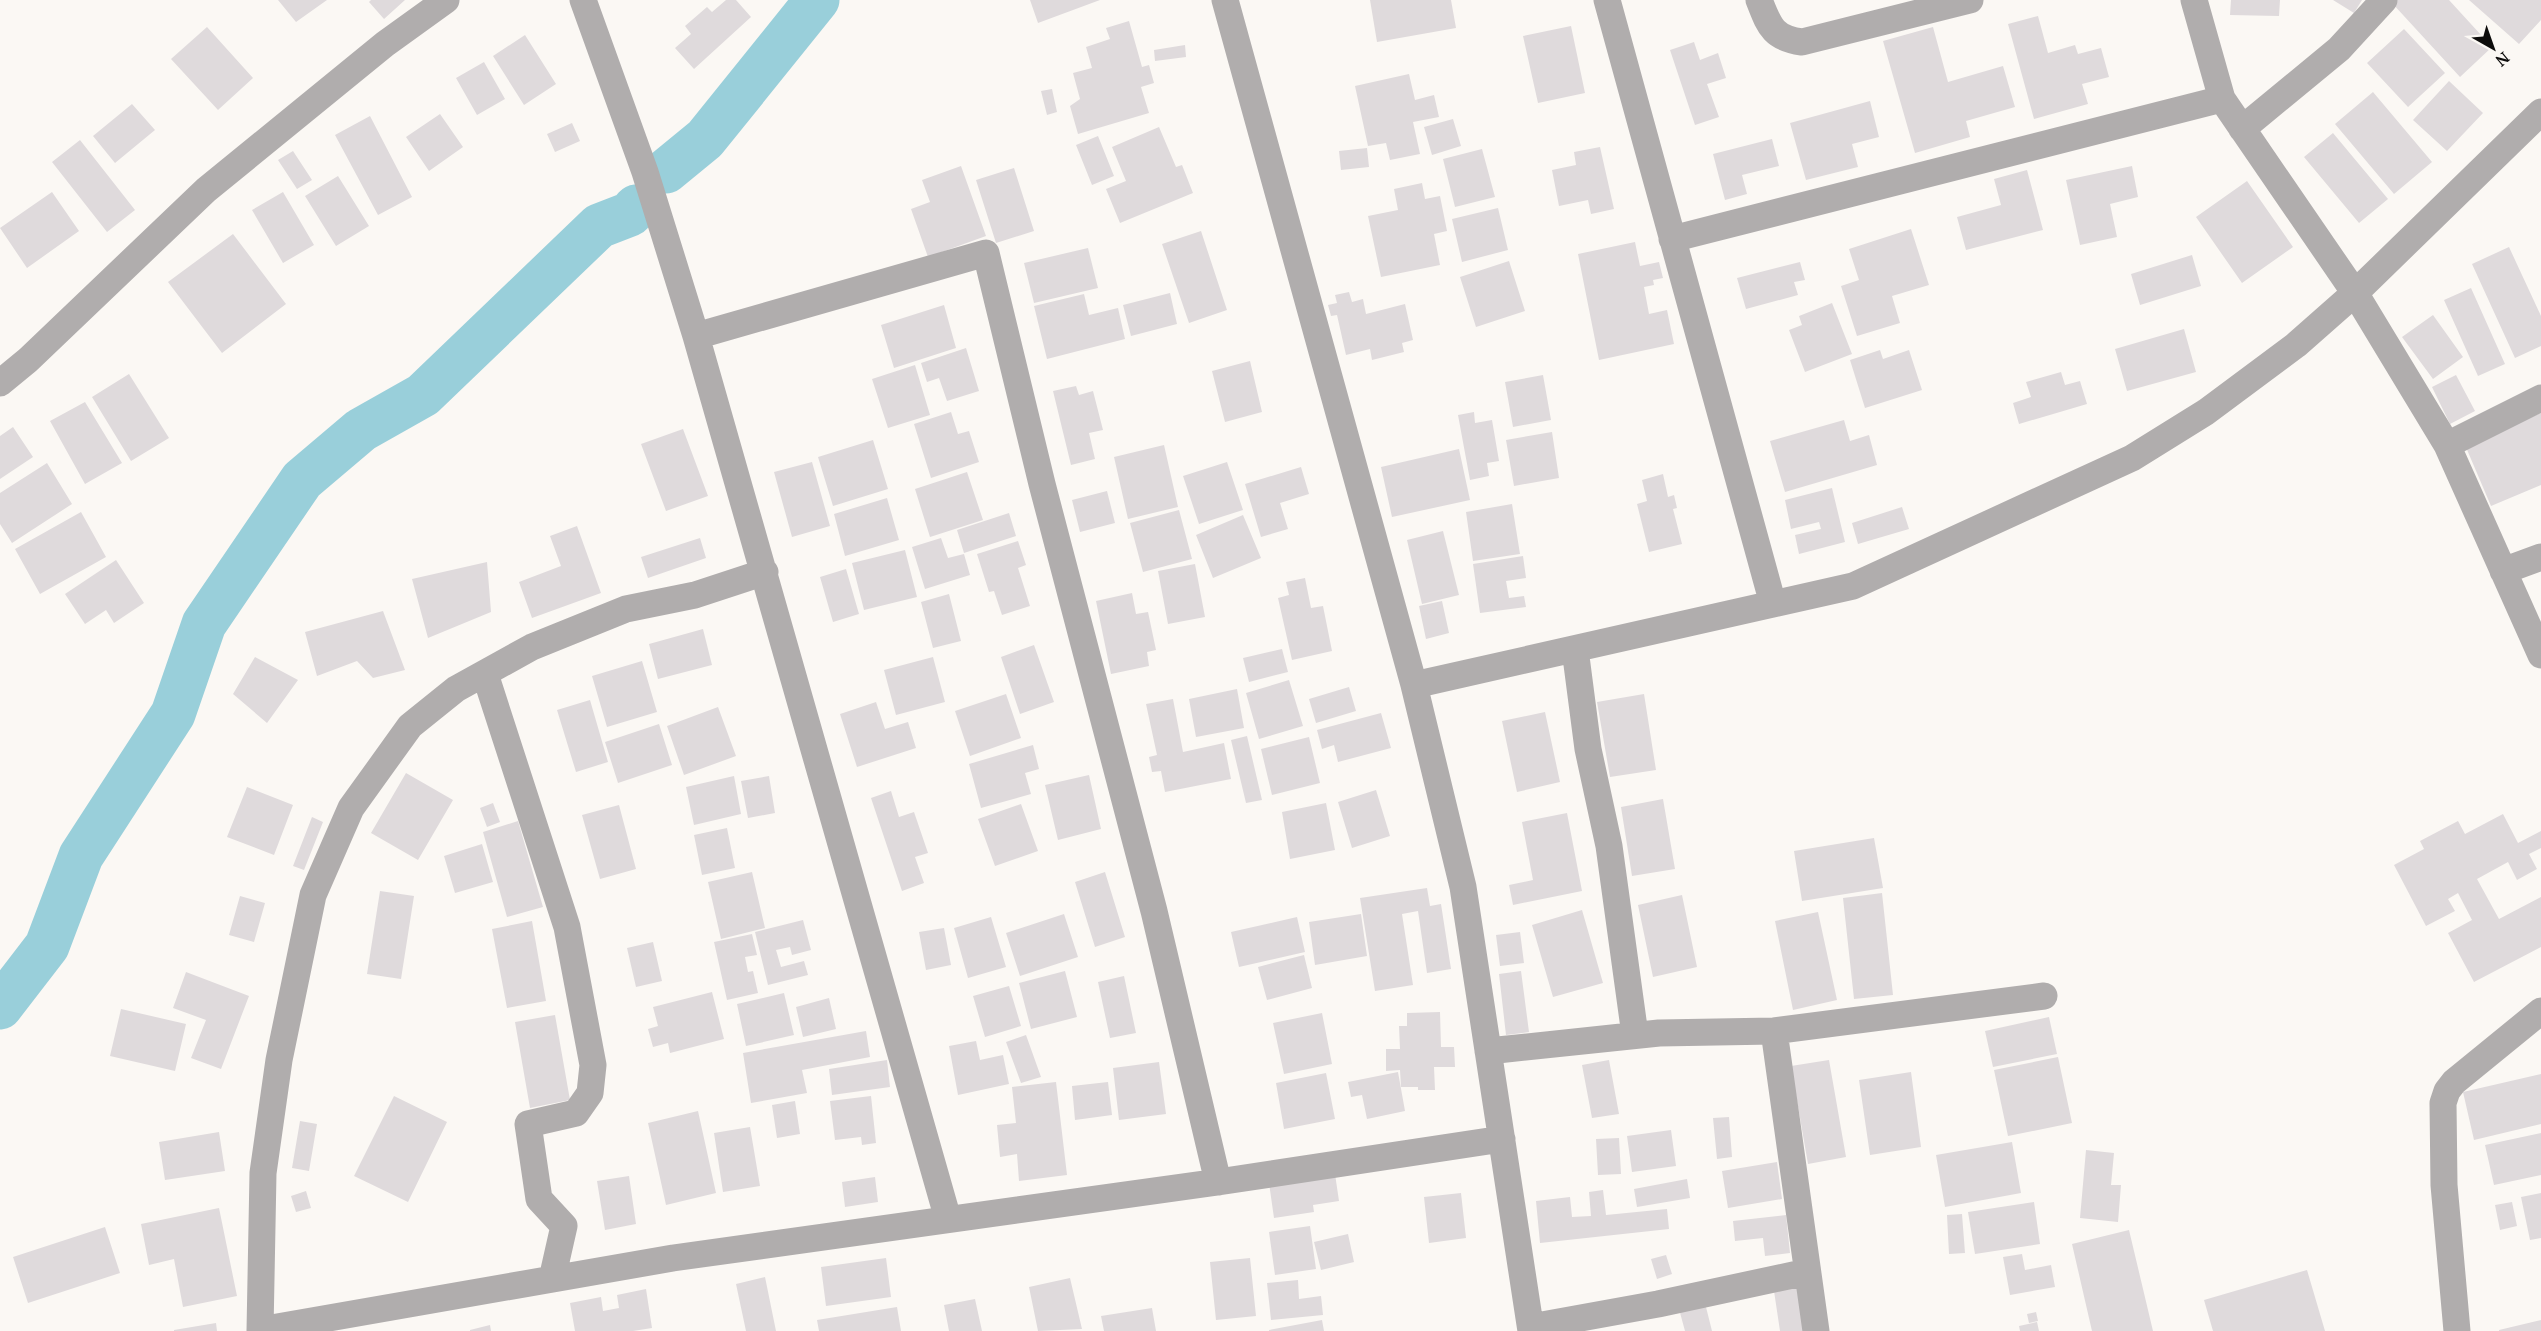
<svg xmlns="http://www.w3.org/2000/svg" width="2541" height="1331" viewBox="0 0 2541 1331" font-family="'PT Serif',serif">
<style>
.lines{fill:none;stroke-linecap:round;stroke-linejoin:round}
.river{stroke:#99cfda;stroke-width:45}
.building{fill:#dfdadc}
.minor{stroke:#b0adad;stroke-width:27}
</style>
<rect width="100%" height="100%" fill="#fbf8f4"/>
<g class="lines">
<path class="river" d="M666,171L705,139L817,0
M0,1007L47,946L81,856L173,714L204,624L302,480L361,430L423,395L599,226L630,214L636,207"/>
</g>
<path class="building" d="M278,0H327L296,22Z
M371,0H405L384,19L369,2Z
M726,0H736L751,17L694,69L675,48L691,34L685,26L707,7L712,12Z
M1030,0H1100L1038,23Z
M1370,0H1451L1456,28L1377,42Z
M2231,0H2280L2279,16L2230,15Z
M2333,0H2362L2354,13Z
M2395,0H2449L2492,47L2460,77L2392,3Z
M2469,0H2541V20L2519,44Z
M2038,16L2048,53L2075,45L2078,54L2101,48L2109,77L2082,84L2088,104L2034,119L2008,24Z
M1129,21L1142,67L1149,65L1154,83L1141,87L1149,113L1078,134L1070,106L1080,99L1073,73L1092,68L1086,47L1110,39L1106,28Z
M1571,26L1585,93L1538,103L1523,36Z
M207,27L253,78L218,110L171,59Z
M1933,27L1948,82L2003,66L2015,107L1966,121L1970,137L1915,153L1883,41Z
M2404,29L2445,73L2408,107L2367,63Z
M525,35L556,84L524,105L493,56Z
M1694,42L1700,60L1718,53L1726,78L1707,84L1719,117L1695,125L1670,50Z
M1185,45L1186,57L1155,61L1154,50Z
M484,62L505,99L477,115L456,78Z
M1409,74L1415,100L1434,95L1439,117L1413,122L1420,154L1390,160L1386,143L1368,146L1355,86Z
M2449,81L2483,113L2447,151L2413,120Z
M1052,89L1057,112L1047,115L1041,91Z
M2373,92L2432,162L2394,194L2335,124Z
M1870,101L1879,137L1852,144L1858,167L1806,180L1790,123Z
M132,104L155,130L115,163L93,136Z
M440,114L463,147L429,171L406,137Z
M370,116L412,197L378,215L335,135Z
M1453,119L1461,146L1432,155L1424,127Z
M572,123L580,141L555,152L547,134Z
M1159,127L1176,167L1182,165L1193,193L1120,223L1106,189L1126,181L1112,147Z
M2333,133L2388,199L2359,223L2304,157Z
M1098,136L1114,176L1092,185L1076,145Z
M1772,139L1779,166L1742,175L1747,194L1725,200L1713,154Z
M80,140L135,210L107,232L52,162Z
M1600,147L1614,209L1591,214L1588,200L1559,206L1552,170L1576,165L1574,152Z
M1367,148L1369,167L1341,170L1339,151Z
M1482,149L1495,197L1455,207L1443,159Z
M293,151L312,180L297,189L278,160Z
M961,166L986,236L928,257L911,209L930,202L922,180Z
M2132,166L2138,197L2110,204L2117,237L2080,245L2066,180Z
M1014,168L1034,231L996,243L976,180Z
M2027,170L2043,230L1966,250L1957,217L2001,205L1994,179Z
M338,176L369,226L336,246L305,196Z
M2247,181L2293,247L2242,283L2196,217Z
M1422,183L1425,199L1440,196L1447,231L1434,234L1440,265L1381,277L1368,216L1398,210L1394,189Z
M52,192L79,231L27,268L0,228Z
M283,192L314,245L283,263L252,210Z
M1498,208L1508,250L1462,262L1452,219Z
M1911,229L1929,285L1892,296L1900,323L1857,336L1841,286L1859,280L1849,249Z
M1201,231L1227,310L1189,323L1162,244Z
M233,234L286,304L222,353L168,282Z
M1635,242L1640,266L1659,262L1663,278L1653,280L1654,285L1644,287L1649,314L1667,310L1674,344L1599,360L1578,254Z
M2509,247L2541,316V346L2515,358L2472,264Z
M1088,248L1098,288L1034,303L1024,263Z
M2192,255L2201,286L2140,305L2131,274Z
M1509,261L1525,311L1476,327L1460,277Z
M1800,262L1805,280L1794,282L1798,295L1746,309L1737,278Z
M2471,288L2505,364L2478,376L2444,300Z
M1349,292L1352,302L1363,299L1366,314L1405,304L1413,340L1402,343L1404,352L1372,360L1370,349L1346,355L1337,315L1331,316L1328,305L1337,303L1335,295Z
M1170,293L1177,324L1131,336L1123,305Z
M1084,294L1089,315L1118,308L1125,339L1047,359L1034,306Z
M1832,303L1852,354L1805,372L1789,330L1802,325L1799,316Z
M944,305L956,348L894,368L881,325Z
M2433,315L2463,357L2433,379L2402,337Z
M2184,329L2196,372L2127,391L2115,349Z
M966,348L979,391L947,401L939,378L927,382L921,363Z
M1880,350L1883,359L1909,350L1922,390L1865,408L1850,360Z
M1250,361L1262,412L1225,422L1212,371Z
M915,365L930,415L888,428L872,379Z
M2061,372L2065,385L2080,381L2087,404L2019,424L2013,403L2031,397L2026,382Z
M129,374L169,438L131,461L92,397Z
M1543,375L1551,420L1513,427L1505,382Z
M2456,375L2475,411L2450,424L2432,387Z
M1076,386L1079,395L1093,391L1103,430L1089,433L1095,459L1071,465L1053,391Z
M85,402L122,463L85,484L50,421Z
M951,412L958,434L969,431L979,462L931,478L914,424Z
M1474,412L1475,423L1492,420L1499,461L1487,463L1489,476L1470,480L1458,415Z
M2541,413V485L2491,506L2465,445Z
M1844,420L1850,441L1869,435L1877,465L1785,492L1770,441Z
M13,427L33,457L0,479V436Z
M683,429L708,496L666,511L641,444Z
M1552,432L1559,478L1514,486L1506,440Z
M873,440L888,489L833,506L818,457Z
M1164,445L1178,507L1128,519L1114,457Z
M1459,449L1470,500L1392,517L1381,467Z
M812,462L830,526L792,537L774,472Z
M1227,462L1243,510L1199,524L1183,476Z
M47,463L72,504L12,543L0,524V493Z
M1301,467L1309,494L1280,503L1288,529L1261,537L1245,484Z
M967,472L983,520L930,537L915,489Z
M1663,474L1668,497L1674,495L1677,508L1673,509L1682,544L1649,552L1637,504L1647,501L1642,480Z
M1832,488L1845,542L1799,554L1795,535L1821,529L1819,522L1791,529L1785,500Z
M1107,491L1115,523L1080,532L1072,500Z
M887,498L899,540L845,556L834,514Z
M1512,504L1520,554L1473,561L1466,512Z
M1902,507L1909,529L1858,544L1852,523Z
M1179,510L1192,559L1143,572L1130,523Z
M81,512L106,557L40,594L15,549Z
M1009,513L1016,536L964,553L957,530Z
M1243,515L1261,558L1213,578L1196,535Z
M577,526L601,593L532,618L519,582L561,566L550,536Z
M1443,531L1459,595L1422,604L1407,540Z
M700,538L706,558L648,578L641,557Z
M941,538L948,558L964,554L970,575L925,589L912,547Z
M1018,541L1026,565L1018,568L1030,606L1002,615L994,591L989,592L977,554Z
M905,550L917,597L864,610L852,563Z
M1523,556L1526,578L1506,581L1509,598L1524,596L1526,607L1480,613L1473,564Z
M116,560L144,603L114,623L106,610L85,624L65,594Z
M487,562L491,612L428,638L412,579Z
M1195,564L1205,617L1168,624L1158,571Z
M846,569L859,614L833,622L820,577Z
M1305,578L1311,608L1323,606L1332,651L1292,660L1278,598L1289,595L1286,582Z
M1132,593L1136,614L1148,612L1156,650L1147,652L1149,666L1111,674L1096,601Z
M949,594L961,641L933,648L921,602Z
M1442,601L1449,633L1426,639L1419,606Z
M383,611L405,670L373,678L357,661L317,676L305,632Z
M703,629L712,665L658,679L649,644Z
M1034,645L1054,702L1020,714L1001,657Z
M1282,649L1288,672L1249,682L1243,658Z
M255,657L298,680L267,723L233,694Z
M933,657L945,702L896,715L884,670Z
M642,661L657,712L607,727L592,676Z
M1289,680L1303,726L1259,739L1246,693Z
M1349,687L1356,711L1316,723L1309,699Z
M1237,689L1244,728L1196,737L1189,699Z
M1006,694L1021,738L970,756L955,711Z
M1644,694L1656,770L1610,777L1597,702Z
M1173,699L1183,752L1224,743L1231,779L1165,792L1161,771L1152,772L1149,757L1157,755L1146,704Z
M590,700L608,762L576,772L557,710Z
M876,702L885,729L908,722L916,748L857,767L840,714Z
M718,707L736,756L684,775L667,726Z
M1545,712L1560,782L1517,792L1502,721Z
M1381,713L1391,748L1338,762L1334,745L1322,749L1317,730Z
M659,724L672,765L618,783L605,742Z
M1247,736L1262,800L1246,803L1231,740Z
M1309,737L1320,783L1272,795L1261,749Z
M1033,745L1039,769L1025,773L1031,794L981,808L969,764Z
M406,773L453,800L418,860L371,833Z
M1089,775L1101,829L1058,840L1045,785Z
M734,776L741,814L694,825L686,787Z
M769,776L775,813L748,818L741,781Z
M247,787L293,805L274,855L227,837Z
M1376,790L1390,836L1352,848L1338,802Z
M891,791L899,817L914,812L928,853L915,857L924,883L902,891L871,798Z
M1663,799L1675,869L1632,876L1621,807Z
M493,803L500,822L487,827L480,808Z
M1326,803L1335,850L1290,859L1282,812Z
M1021,804L1038,851L995,866L978,819Z
M619,805L636,869L600,879L582,815Z
M1567,813L1582,891L1513,905L1509,885L1533,880L1522,822Z
M2503,814L2518,843L2541,831V848L2529,854L2537,869L2517,880L2508,862L2477,879L2499,919L2541,897V947L2474,982L2448,933L2472,920L2458,893L2448,899L2455,911L2426,926L2394,865L2424,849L2420,841L2458,821L2465,834Z
M312,817L323,822L304,870L293,866Z
M518,821L543,907L507,917L483,832Z
M727,828L735,868L702,875L694,835Z
M1874,838L1883,888L1802,901L1794,851Z
M482,844L493,882L455,893L444,856Z
M752,872L765,928L721,939L708,882Z
M1105,872L1125,937L1095,947L1075,882Z
M1427,888L1430,906L1441,904L1451,969L1427,973L1418,911L1402,914L1413,985L1375,991L1360,898Z
M380,891L414,896L401,979L367,974Z
M1882,893L1893,995L1854,999L1843,898Z
M1682,895L1697,967L1653,977L1638,905Z
M240,896L265,903L254,942L229,935Z
M1582,910L1603,983L1553,997L1532,925Z
M1818,912L1837,1000L1793,1010L1775,921Z
M1064,914L1078,957L1020,976L1006,933Z
M1361,914L1367,956L1315,965L1309,922Z
M991,917L1006,967L968,978L954,928Z
M1297,917L1305,952L1239,967L1231,932Z
M803,920L811,950L792,955L790,947L776,950L781,967L804,961L808,975L768,985L755,932Z
M532,921L546,1001L507,1008L492,929Z
M944,928L951,965L926,970L919,932Z
M1520,932L1524,963L1500,966L1496,935Z
M752,934L757,955L745,957L748,972L753,971L758,993L727,1000L714,942Z
M653,942L662,981L636,987L627,948Z
M1304,955L1312,988L1267,1000L1258,967Z
M1065,971L1077,1017L1031,1029L1019,983Z
M1521,971L1529,1032L1506,1035L1499,974Z
M186,972L249,996L221,1069L191,1058L206,1020L173,1008Z
M1124,976L1136,1033L1110,1038L1098,982Z
M1009,986L1021,1026L985,1037L973,996Z
M712,992L724,1039L670,1053L668,1043L653,1047L648,1029L658,1026L653,1007Z
M784,993L794,1035L746,1046L737,1004Z
M829,998L836,1029L803,1037L796,1007Z
M121,1009L186,1024L175,1071L110,1056Z
M1440,1012L1441,1047H1454L1455,1067H1434L1435,1090H1418V1087H1401L1400,1070L1386,1071V1049H1400L1399,1026H1407V1013Z
M1322,1013L1332,1064L1284,1074L1273,1023Z
M555,1015L570,1100L530,1108L515,1022Z
M2049,1017L2057,1054L1993,1067L1985,1031Z
M866,1031L870,1057L802,1070L807,1093L751,1103L743,1053Z
M1026,1035L1041,1077L1021,1083L1006,1042Z
M976,1041L980,1060L1003,1055L1009,1084L958,1095L949,1046Z
M2058,1057L2072,1123L2008,1136L1994,1070Z
M887,1060L890,1087L832,1095L829,1069Z
M1609,1060L1619,1114L1592,1118L1582,1065Z
M1829,1060L1846,1157L1808,1164L1791,1066Z
M1159,1062L1166,1114L1119,1120L1113,1068Z
M1398,1072L1405,1111L1367,1119L1362,1095L1351,1097L1348,1082Z
M1911,1072L1921,1147L1870,1155L1859,1080Z
M1326,1073L1335,1119L1284,1129L1276,1083Z
M2541,1074V1124L2474,1140L2463,1092Z
M1056,1082L1067,1175L1019,1181L1017,1154L1000,1157L997,1125L1016,1123L1012,1087Z
M1108,1082L1112,1115L1075,1120L1072,1086Z
M394,1096L447,1122L408,1202L354,1176Z
M871,1096L876,1143L862,1145L861,1137L835,1140L830,1101Z
M795,1101L800,1134L777,1138L772,1105Z
M698,1111L716,1193L666,1205L648,1123Z
M1729,1117L1732,1157L1717,1159L1713,1118Z
M300,1121L317,1124L309,1171L292,1168Z
M750,1127L760,1186L723,1192L714,1133Z
M1671,1130L1676,1166L1632,1172L1627,1136Z
M219,1132L225,1171L165,1180L159,1142Z
M2541,1133V1175L2494,1185L2485,1145Z
M1619,1138L1621,1174L1598,1175L1596,1139Z
M2012,1142L2021,1193L1945,1207L1936,1155Z
M2086,1150L2114,1153L2111,1185H2121L2118,1222L2080,1218Z
M1777,1162L1782,1199L1728,1208L1722,1171Z
M1335,1174L1339,1201L1313,1205L1314,1212L1274,1218L1269,1183Z
M629,1176L636,1224L605,1230L597,1181Z
M875,1177L878,1202L845,1207L842,1182Z
M1687,1179L1690,1198L1637,1207L1634,1189Z
M1603,1190L1606,1215L1667,1209L1669,1229L1540,1243L1536,1201L1570,1197L1572,1217L1591,1216L1589,1192Z
M306,1191L311,1208L296,1212L291,1196Z
M1461,1193L1466,1238L1429,1243L1424,1197Z
M2541,1193V1238L2530,1240L2521,1197Z
M2034,1202L2040,1244L1975,1254L1968,1212Z
M2512,1202L2517,1226L2500,1230L2495,1205Z
M219,1208L237,1296L183,1307L174,1259L149,1265L141,1224Z
M1962,1214L1965,1253L1949,1254L1947,1215Z
M1786,1215L1790,1253L1765,1256L1763,1238L1735,1241L1733,1221Z
M1310,1226L1316,1269L1275,1275L1269,1232Z
M105,1227L120,1273L28,1303L13,1257Z
M2129,1230L2153,1331H2092L2072,1244Z
M1348,1234L1354,1262L1321,1270L1314,1242Z
M2022,1254L2025,1270L2051,1265L2055,1287L2010,1295L2003,1257Z
M1666,1255L1672,1274L1657,1279L1651,1259Z
M886,1258L891,1297L826,1306L821,1267Z
M1250,1258L1256,1316L1216,1320L1210,1262Z
M2307,1270L2325,1331H2213L2204,1300Z
M765,1277L776,1331H746L736,1284Z
M1070,1278L1082,1329L1038,1331L1029,1287Z
M1298,1280L1299,1299L1321,1296L1323,1315L1271,1320L1267,1283Z
M1797,1288L1804,1331H1780L1774,1291Z
M646,1289L652,1328L633,1331H575L570,1303L601,1297L603,1311L619,1308L617,1295Z
M975,1299L982,1331H949L944,1305Z
M1705,1303L1712,1331H1685L1679,1309Z
M897,1307L901,1331H819L817,1320Z
M1152,1308L1156,1331H1104L1101,1316Z
M2036,1312L2038,1321L2029,1323L2027,1314Z
M1322,1320L1324,1331H1269V1330Z
M2541,1320V1331H2499V1330Z
M2037,1322L2039,1331H2020L2019,1326Z
M216,1323L217,1331H174V1330Z
M490,1325L491,1331H470V1330Z"/>
<g class="lines">
<path class="minor" d="M583,0L645,172L696,336L948,1219
M1225,0L1414,685L1463,887L1531,1331
M1607,0L1773,604
M1759,0C1769,25 1772,38 1802,42L1970,0
M2194,0L2222,99L2355,293L2447,445L2541,655
M2242,129L2339,49L2384,0
M1672,239L2222,99
M696,336L986,253L1042,484L1154,911L1218,1182
M0,383L28,360L206,190L385,44L446,0
M2447,445L2541,398
M2503,571L2541,557
M1575,649L1588,749L1609,846L1635,1035
M485,674L567,927L593,1065L590,1093L576,1113L528,1124L539,1199L564,1226L552,1279
M1414,685L1853,586L2132,458L2206,412L2296,345L2355,293L2541,112
M1774,1031L1816,1331
M1488,1051L1659,1033L1774,1031L2044,996
M1531,1327L1658,1304L1807,1272
M260,1330L673,1258L1218,1182L1502,1139
M260,1331L263,1173L279,1060L313,895L351,808L410,726L456,689L532,647L626,609L695,595L765,572
M2457,1331L2444,1185L2443,1103L2447,1091L2454,1082L2541,1011"/>
</g>
<g transform="translate(2493 48) rotate(140)" stroke="#fbf8f4" stroke-width="4.5" paint-order="stroke">
<path d="M0-4.5L10 22L0 15L-10 22Z" fill="#0d0c0b"/>
<text y="-9" font-size="16" font-weight="bold" text-anchor="middle" fill="#0d0c0b">N</text>
</g>
</svg>
